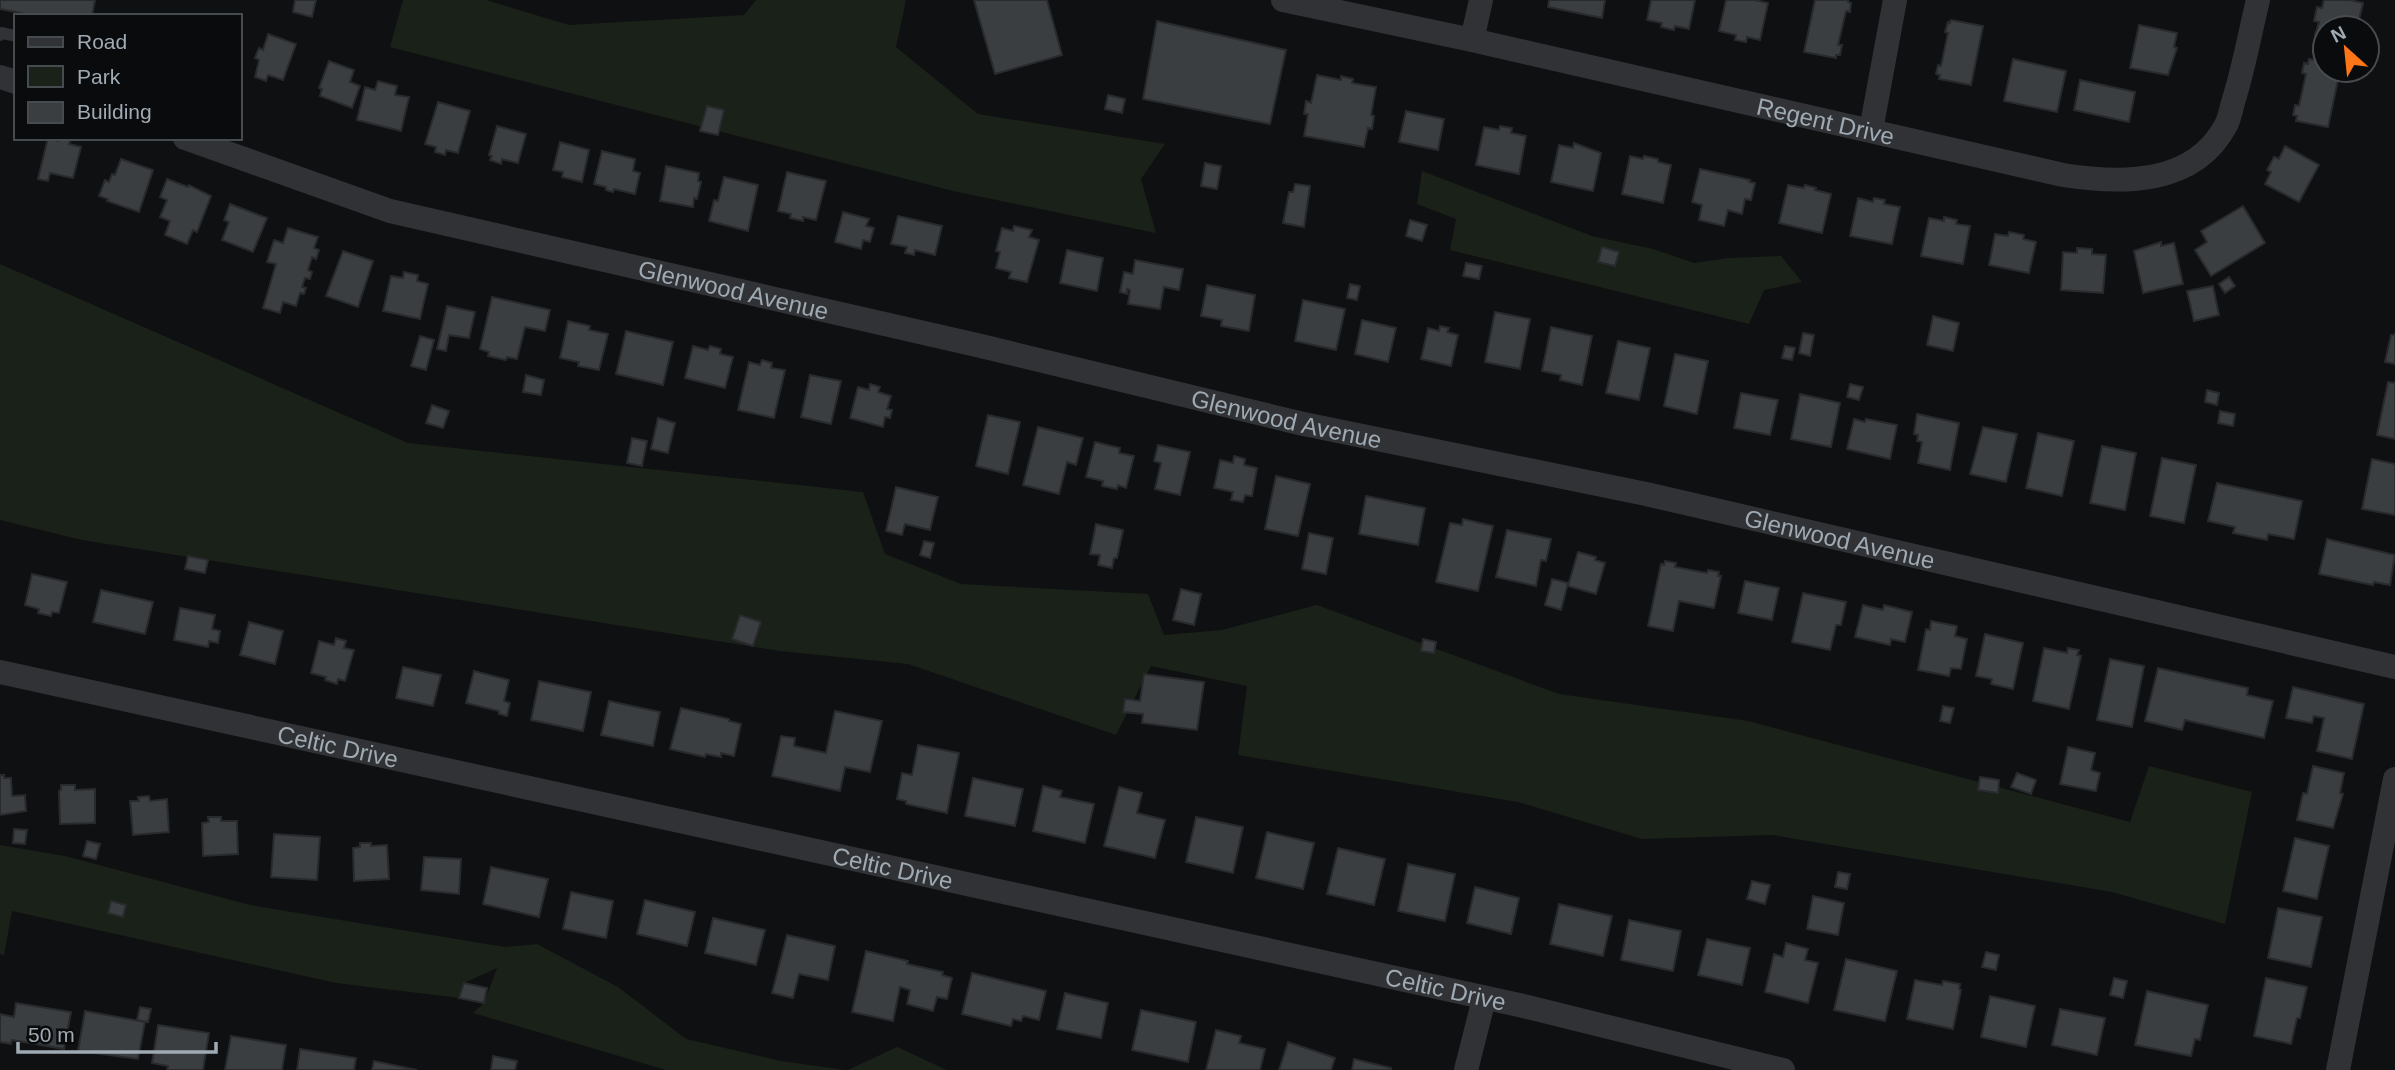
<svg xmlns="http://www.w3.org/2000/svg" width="2395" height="1070" viewBox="0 0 2395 1070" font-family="Arial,sans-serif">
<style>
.green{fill:#1a2119}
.building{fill:#3b3e41;stroke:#292a2d;stroke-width:2}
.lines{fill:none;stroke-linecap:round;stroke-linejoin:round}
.service{stroke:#303236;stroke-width:12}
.minor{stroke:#303236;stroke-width:24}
.labels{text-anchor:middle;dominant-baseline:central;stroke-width:6;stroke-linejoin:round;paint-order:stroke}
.street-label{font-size:24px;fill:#9faab3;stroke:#0a0b0c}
</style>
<rect width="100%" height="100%" fill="#0f1011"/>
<path class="green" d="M403,0H486L569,25L744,15L756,0H906L896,47L978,114L1165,144L1141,179L1156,233L953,191L390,47Z
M1422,171L1592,236L1653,249L1694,263L1728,258L1781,256L1802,282L1764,290L1749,324L1450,250L1456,219L1417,204Z
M0,264L408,443L863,492L885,554L961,584L1148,594L1164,635L1222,630L1317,605L1559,694L1748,721L2130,822L2149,766L2252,792L2225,924L2112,892L1772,835L1642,839L1518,802L1238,755L1247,686L1151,666L1116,735L908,664L780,651L82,540L0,520Z
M0,845L65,856L250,905L505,947L537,944L618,987L686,1039L781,1061L845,1070H666L473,1013L484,1003L497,968L464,983L459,998L336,983L12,911L4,955L0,954Z
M897,1047L947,1070H848Z"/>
<path class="building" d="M0,0H95L92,16H36L0,9Z
M295,0H316L312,17L293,12Z
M974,0H1047L1062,55L995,74Z
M1549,0H1605L1602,18L1548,7Z
M1651,0H1695L1689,29L1675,26L1674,30L1661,27L1662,23L1647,20Z
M1726,0H1755L1768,3L1760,40L1747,37L1746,42L1735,40L1736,35L1719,31Z
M1815,0H1848V2L1851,3L1850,12L1846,11L1838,45H1842L1840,55H1836V58L1804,52Z
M2324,0H2350L2363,3L2357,28H2325V38L2315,35L2319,22L2314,21L2317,7L2322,8Z
M1951,20L1983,26L1971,85L1939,79L1940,75L1936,74L1938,65L1941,66L1948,33L1945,32L1948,22L1950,23Z
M1157,21L1286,50L1270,124L1143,99Z
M2139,25L2177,33L2174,47L2177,48L2168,75L2130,68Z
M268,34L296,44L283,80L268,75L266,81L255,77L259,60L255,58L259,48L263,50Z
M2013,59L2066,71L2057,112L2004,101Z
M2309,59L2325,62V70H2340L2328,127L2296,121L2297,116L2293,115L2295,105L2299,106L2306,74L2302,73L2304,63L2308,64Z
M329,61L354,70L350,82L360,86L352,108L320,96L322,89L319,88Z
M1317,75L1341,80V76L1353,79L1352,83L1376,87L1371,115L1374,116L1372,129L1368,128L1364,147L1304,136L1308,114H1304L1306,101L1311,103Z
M2080,80L2135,92L2129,122L2074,110Z
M378,81L397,86L395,95L409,97L401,131L357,120L365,87L375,90Z
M1108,95L1125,99L1122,113L1105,109Z
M438,102L470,111L458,153L446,150L445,155L435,152L436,147L425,144Z
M707,106L724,110L718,135L700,131Z
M1406,111L1444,119L1438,150L1399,142Z
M497,126L526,134L518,163L502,159L501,164L490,160L492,156L489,155Z
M1500,126L1512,128L1511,133L1526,136L1519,174L1476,165L1484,127L1499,130Z
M48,138L58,141V138L71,139L69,144L81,147L73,178L50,173L48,181L38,179Z
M560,142L589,150L582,182L562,177L563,172L553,170Z
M1574,143L1601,153L1593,191L1551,182L1559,145L1573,148Z
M2285,146L2319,165L2299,202L2265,184L2271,172L2267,170L2274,157L2279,159Z
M602,151L635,159L633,171L640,173L635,194L614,189L613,192L606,190V187L594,184Z
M1630,156L1643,159L1644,156L1658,159V162L1671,165L1663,203L1622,194Z
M121,159L153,170L139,212L107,201L108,199L99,196L105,180L109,182L112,174L115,175Z
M1205,163L1221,166L1217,189L1201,186Z
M666,166L699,173L698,181L701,182L697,199L694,198L693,207L660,201Z
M1700,169L1750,180L1749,182L1755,183L1751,200L1745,199L1742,214L1728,210L1724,226L1699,220L1702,205L1692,202Z
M787,172L826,181L816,220L803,217V221L790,218L791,214L778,211Z
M724,177L758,185L748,231L709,221L714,200L718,201Z
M167,179L188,187L189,185L211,196L197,232L193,230L187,244L165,235L170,221L160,217L167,200L160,197Z
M1295,184L1310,186L1304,227L1283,223L1289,192H1293Z
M1788,185L1804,188L1805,185L1816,188L1815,190L1831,194L1822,233L1779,223Z
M1858,198L1873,202L1874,198L1885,200L1884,204L1900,207L1892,244L1850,236Z
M230,204L267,218L253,252L222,240L229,222L224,220Z
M2243,206L2265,243L2211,276L2195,250L2207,242L2201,231Z
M843,212L869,219L866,226L874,228L870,242L863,240L861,249L835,242Z
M898,216L942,226L935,255L915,250L914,255L905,253L907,247L891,244Z
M1944,217L1957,220L1956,224L1970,226L1963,264L1921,256L1929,218L1944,221Z
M1410,220L1427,225L1422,241L1406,236Z
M1014,226L1032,230L1029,237L1039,240L1027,282L1009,278L1011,272L996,268L1000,252L996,251L1002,228L1013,231Z
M288,228L318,237L314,248L319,250L316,259L312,257L308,270L312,272L310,279L305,278L302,287L306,288L304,294L300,293L296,306L283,302L280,313L263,308L276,264L267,262L274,240L283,243Z
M2009,232L2024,235L2023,239L2036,242L2029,273L1989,265L1995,234L2008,236Z
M2161,242V246L2174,243L2183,284L2143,293L2134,251Z
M1602,247L1619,252L1615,266L1598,262Z
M2077,248L2092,249V254L2106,255L2103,293L2061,290L2063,252L2077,253Z
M1067,250L1103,258L1097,291L1060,283Z
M343,251L373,261L358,307L326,296Z
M1135,260L1183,269L1179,290L1164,287L1160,309L1128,304L1130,290L1127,289V294L1120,292L1124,272L1133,274Z
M1466,263L1482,266L1479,279L1463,276Z
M404,272L418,275L417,281L428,284L420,319L383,311L391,276L403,278Z
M2229,277L2235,286L2225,293L2219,284Z
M1350,284L1360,286L1357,300L1347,298Z
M1207,285L1255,295L1249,331L1221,326L1222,320L1201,316Z
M2213,286L2219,315L2194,321L2187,291Z
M492,297L550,310L545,331L525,327L517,359L507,357L506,360L488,356L489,352L480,349Z
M1303,300L1345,309L1336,350L1295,341Z
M447,306L475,312L469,338L449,335L446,351L437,349Z
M1495,312L1530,319L1520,369L1485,362Z
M1933,316L1959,323L1953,351L1927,345Z
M1362,320L1396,328L1388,362L1355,354Z
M568,321L590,326L589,330L608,334L599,370L578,366L579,362L560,358Z
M1440,326L1449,328L1447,332L1458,335L1451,366L1421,359L1428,328L1439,331Z
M1551,327L1592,336L1582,385L1560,380L1561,375L1542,371Z
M626,331L673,342L663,385L616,374Z
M1803,333L1814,335L1810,356L1799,353Z
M2395,333V364L2385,362L2391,335H2395Z
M420,336L434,340L426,370L411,366Z
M1618,341L1650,348L1639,400L1606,393Z
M693,346L708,350L710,346L721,349L720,354L733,357L725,388L685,378Z
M1785,346L1795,348L1792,360L1782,358Z
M1675,354L1708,361L1697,414L1664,406Z
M762,360L772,363L771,368L785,370L774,418L738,410L749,362L760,365Z
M526,375L544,380L541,395L523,392Z
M810,375L841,381L831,424L801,417Z
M2388,382L2395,383V439L2377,435Z
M870,384L880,387L878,392L891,396L887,409L892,410L890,418L885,417L883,427L850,418L858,387L869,390Z
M1850,384L1863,387L1859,400L1847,397Z
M2207,390L2219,393L2217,405L2205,402Z
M1741,393L1778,400L1770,435L1734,428Z
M1800,394L1840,403L1831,447L1791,439Z
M432,405L449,411L443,428L426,423Z
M2220,411L2235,414L2233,426L2218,423Z
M1917,414L1959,423L1950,470L1918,463L1922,442L1917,441L1918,435L1914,434Z
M988,415L1020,422L1008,474L976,466Z
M658,418L675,423L668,453L651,449Z
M1854,419L1865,422L1866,419L1897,425L1890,459L1847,449Z
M1038,427L1083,438L1076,465L1067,462L1059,494L1023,485Z
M1983,427L2017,434L2006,482L1970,474Z
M2038,433L2074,441L2062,496L2026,488Z
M632,438L647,441L642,466L627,463Z
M1095,442L1120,448L1119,453L1134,456L1126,488L1118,485L1117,489L1102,486L1103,481L1086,477Z
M1158,445L1190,452L1180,495L1155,489L1161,463L1154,461Z
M2102,446L2136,453L2125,510L2090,503Z
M1234,456L1245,459L1244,465L1257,468L1252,496L1245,495L1243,502L1231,500L1233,492L1214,488L1220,460L1233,463Z
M2162,458L2196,465L2184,523L2150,516Z
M2372,459L2395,464V515L2362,509Z
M1276,476L1310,484L1298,536L1265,529Z
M2217,483L2302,501L2294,539L2268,534L2267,540L2233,533L2235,527L2208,521Z
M896,487L938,497L930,530L905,524L902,535L886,531Z
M1366,496L1425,508L1418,545L1359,534Z
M1463,519L1493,526L1478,591L1436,582L1450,523L1462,525Z
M1096,524L1123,530L1117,558H1114L1112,568L1098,565L1100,555L1090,554Z
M1507,530L1551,539L1546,561L1541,560L1536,586L1496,577Z
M1309,533L1333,538L1326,574L1302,569Z
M2327,539L2395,555L2390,585L2374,582L2373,585L2319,574Z
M924,541L934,543L930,558L920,555Z
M1578,552L1596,557L1595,560L1605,563L1596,594L1568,586Z
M188,556L208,560L205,573L185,569Z
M1665,561L1676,563L1675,567L1707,573L1708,570L1719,572L1718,576H1721L1714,608L1679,601L1673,631L1648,626L1661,564L1664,565Z
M32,574L67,582L59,613L52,612L51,616L38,613L39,609L25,605Z
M1552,579L1568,583L1561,610L1545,605Z
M1745,581L1779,588L1772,620L1738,613Z
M1181,589L1201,594L1194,625L1173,620Z
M101,590L153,602L145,634L93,622Z
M1803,593L1846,602L1841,625H1836L1830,650L1792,642Z
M1863,605L1883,610L1884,605L1912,612L1905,642L1891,639L1890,645L1855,637Z
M180,608L215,615L212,629L220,631L218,643L209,641L208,647L174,640Z
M740,615L761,622L753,646L732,639Z
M1931,621L1957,626L1955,636L1967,639L1961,669L1951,668L1949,676L1918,670L1926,629L1930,630Z
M249,622L283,631L275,664L240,655Z
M1985,634L2023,643L2013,689L1991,684L1992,679L1976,676Z
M336,638L346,641L344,648L354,650L345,681L338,679L337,684L325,680L326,677L311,673L319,641L334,645Z
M1423,639L1436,642L1434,653L1421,651Z
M2044,648L2067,653L2068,648L2079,650L2077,655L2081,656L2069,709L2033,701Z
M2110,659L2144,666L2132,727L2097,720Z
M403,667L441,675L433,706L396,698Z
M2158,668L2248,688L2247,695L2273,701L2264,738L2185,720L2182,730L2145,721Z
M474,671L509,680L504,701L510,703L507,716L499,714V711L466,703Z
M1144,674L1204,682L1197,730L1142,723L1143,714L1123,712L1125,699L1140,701Z
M539,681L591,692L583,731L531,720Z
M2293,687L2364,704L2352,759L2317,751L2324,718L2314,716L2312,723L2286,718Z
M609,701L660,712L653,746L601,735Z
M1943,706L1954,708L1950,723L1940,721Z
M681,708L729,719V721L741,724L734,756L721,753V757L706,754L705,757L670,749Z
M835,711L882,721L870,772L845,767L840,791L772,776L781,736L795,738L794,746L826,753Z
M918,745L959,753L947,813L906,804V801L897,799L902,773L912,775Z
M2068,747L2095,753L2091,770L2100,773L2096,791L2060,784Z
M2313,766L2344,773L2340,793L2343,794L2333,828L2297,820L2303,793L2307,794Z
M2017,773L2036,780L2031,794L2011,787Z
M0,775H4V778H11L12,796L25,795L26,811L0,815Z
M1980,777L1999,780L1998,793L1978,790Z
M973,778L1023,789L1015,826L965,816Z
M61,785H75V790L95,789V823L60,824L59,791L61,790Z
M1043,786L1062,791L1060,797L1094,804L1085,843L1033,831Z
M1119,787L1142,793L1137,813L1165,820L1155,858L1104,846Z
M149,796L150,801L167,799L169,832L133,835L130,801H139L138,797Z
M208,817H221V821H237L238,854L203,856L202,823L209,822Z
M1196,817L1243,827L1233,873L1186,862Z
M14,829L27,830L25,844L13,843Z
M1267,832L1314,843L1303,889L1256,878Z
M274,834L320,837L317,880L271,877Z
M2295,838L2329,846L2317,899L2283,891Z
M87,841L100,844L96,859L83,856Z
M360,843H371V846L387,845L389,879L354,881L353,848L360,847Z
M1338,848L1385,859L1374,905L1327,894Z
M424,857L461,859L459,894L421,890Z
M1408,864L1455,874L1445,921L1398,911Z
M491,867L548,879L539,917L483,904Z
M1838,872L1850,874L1847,889L1835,887Z
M1752,881L1770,885L1765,904L1747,899Z
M1475,887L1519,898L1511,934L1467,923Z
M571,892L613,901L606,938L563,929Z
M1813,896L1844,903L1838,935L1807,929Z
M645,900L695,912L687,946L637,934Z
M111,901L126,905L123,917L108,913Z
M1559,904L1612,916L1603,956L1550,944Z
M2278,908L2322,917L2311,967L2268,958Z
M713,918L765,930L756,965L705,953Z
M1629,920L1681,931L1673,971L1621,960Z
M787,935L835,946L828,980L799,974L793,998L772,993Z
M1707,939L1750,948L1742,985L1698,975Z
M1786,943L1808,949L1805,960L1818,963L1808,1003L1765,992L1774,954L1783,957Z
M866,951L908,961L907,964L943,972L942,975L952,978L947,999L937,997L933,1011L907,1004L910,990L900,987L893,1021L852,1012Z
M1986,952L1999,955L1996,970L1982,967Z
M1846,959L1897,971L1885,1021L1834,1010Z
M972,973L1046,991L1039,1020L1023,1016L1021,1021L1013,1019L1011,1026L962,1014Z
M2114,978L2127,981L2123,998L2110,995Z
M2266,978L2307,987L2300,1018H2297L2291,1044L2254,1036Z
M1915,980L1942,985L1943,981L1960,984L1959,989L1961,990L1953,1029L1907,1019Z
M464,983L487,988L484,1003L459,998Z
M2147,991L2208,1005L2200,1040L2195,1039L2191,1056L2135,1045Z
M1065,993L1108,1003L1101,1038L1057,1029Z
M1990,996L2035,1006L2026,1047L1981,1037Z
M16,1003L71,1012L64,1049L12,1040L11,1044L0,1042V1014L14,1017Z
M140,1007L151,1009L148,1022L137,1020Z
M2060,1009L2105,1018L2097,1055L2052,1045Z
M1141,1010L1196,1022L1188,1062L1132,1050Z
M85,1011L145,1022L138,1059L78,1051Z
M158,1025L209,1033L203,1070H167L168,1066L152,1063Z
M1216,1030L1241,1036L1239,1043L1265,1049L1260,1070H1206Z
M231,1036L286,1045L282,1070H225Z
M1288,1042L1335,1058L1331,1070H1279Z
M300,1049L356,1058L354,1070H297Z
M493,1056L517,1061L515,1070H491Z
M1354,1059L1391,1068V1070H1352Z
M374,1061L417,1070H372Z"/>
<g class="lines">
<path class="service" d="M0,35L2,33L16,36"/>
<g class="minor">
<path id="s1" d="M1283,0L1472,40L2063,175C2121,184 2194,186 2226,125C2230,118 2231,108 2234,99C2244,67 2250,33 2258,0"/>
<path d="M1472,40L1481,0"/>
<path d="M0,77L16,82"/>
<path d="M1871,130L1895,0"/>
<path id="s2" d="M185,138L390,211L981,346L1299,423L1646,494L2395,667"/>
<path id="s3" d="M0,672L1519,1005L1783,1070"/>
<path d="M1466,1070L1484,999"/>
<path d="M2338,1070L2395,779"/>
</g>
</g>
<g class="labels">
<g class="street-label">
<text stroke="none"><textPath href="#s1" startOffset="556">Regent Drive</textPath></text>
<text stroke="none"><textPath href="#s2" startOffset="570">Glenwood Avenue</textPath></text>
<text stroke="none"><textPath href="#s2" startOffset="1138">Glenwood Avenue</textPath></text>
<text stroke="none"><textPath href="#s2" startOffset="1704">Glenwood Avenue</textPath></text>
<text stroke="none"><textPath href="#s3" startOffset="346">Celtic Drive</textPath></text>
<text stroke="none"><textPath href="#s3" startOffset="914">Celtic Drive</textPath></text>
<text stroke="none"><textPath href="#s3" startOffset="1480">Celtic Drive</textPath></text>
</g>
</g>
<rect x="14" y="14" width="228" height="126" fill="#0a0b0c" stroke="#464b4f" stroke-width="2"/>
<rect x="28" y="37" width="35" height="10" fill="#303236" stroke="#464b4f" stroke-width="2"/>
<text x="77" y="49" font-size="21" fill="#9faab3">Road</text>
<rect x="28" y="66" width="35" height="21" fill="#1a2119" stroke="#464b4f" stroke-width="2"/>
<text x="77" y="84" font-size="21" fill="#9faab3">Park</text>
<rect x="28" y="102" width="35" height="21" fill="#3b3e41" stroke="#464b4f" stroke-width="2"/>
<text x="77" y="119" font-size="21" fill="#9faab3">Building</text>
<g transform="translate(2346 49) rotate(333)"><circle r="33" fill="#0a0b0c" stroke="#464b4f" stroke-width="2"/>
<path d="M0-5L12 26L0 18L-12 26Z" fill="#ff7619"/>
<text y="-10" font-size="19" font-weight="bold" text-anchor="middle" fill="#9faab3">N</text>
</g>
<path d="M18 1042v10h198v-10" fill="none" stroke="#9faab3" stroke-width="3.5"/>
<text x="28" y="1042" font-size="21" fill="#9faab3" stroke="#0a0b0c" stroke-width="5" paint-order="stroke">50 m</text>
</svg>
